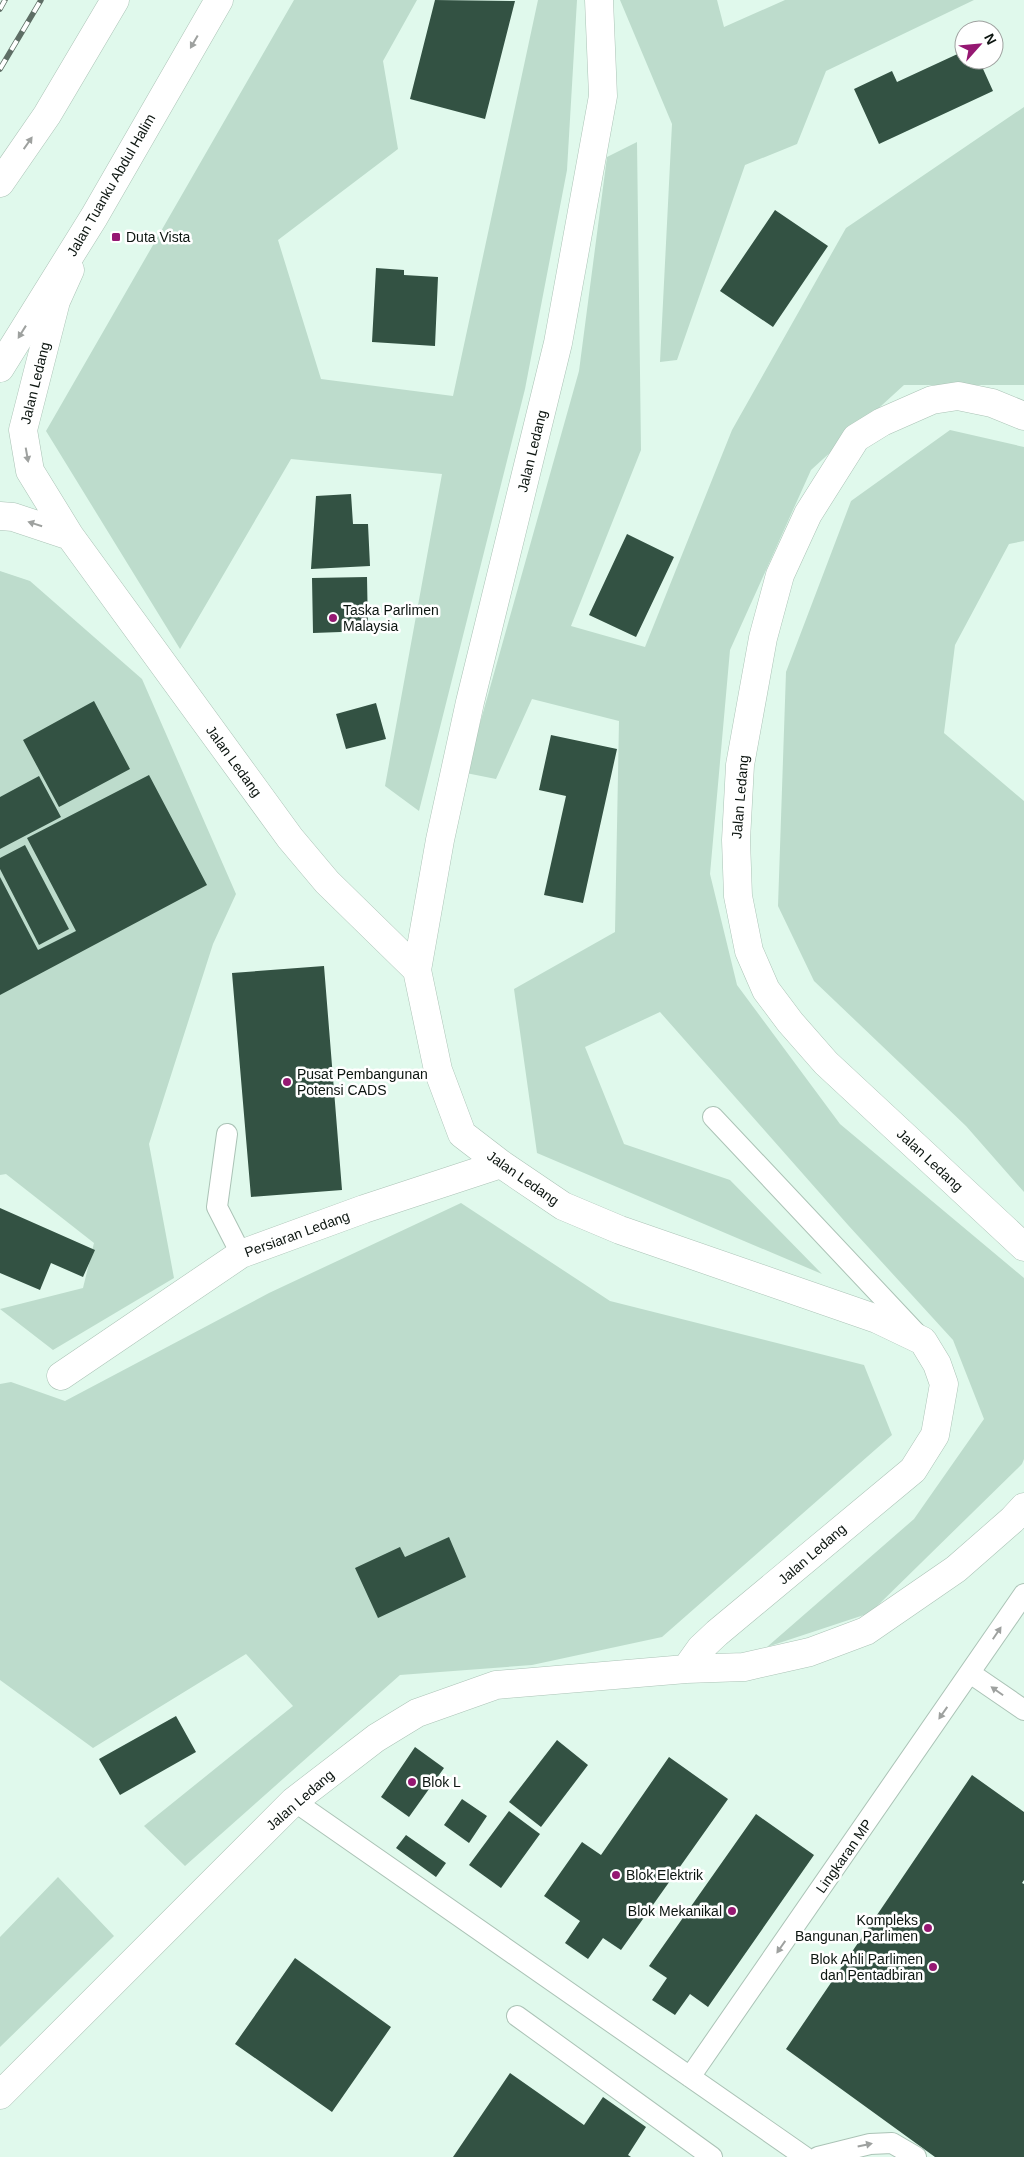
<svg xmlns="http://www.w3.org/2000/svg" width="1024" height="2157" viewBox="0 0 1024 2157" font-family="Helvetica,sans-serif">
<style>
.green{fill:#bddccc}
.building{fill:#335243}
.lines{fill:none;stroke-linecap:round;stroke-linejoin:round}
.lane-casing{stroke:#abc3b6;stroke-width:22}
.street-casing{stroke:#abc3b6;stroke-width:29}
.primary-casing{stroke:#abc3b6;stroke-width:29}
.lane{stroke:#fff;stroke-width:20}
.street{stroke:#fff;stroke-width:28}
.primary{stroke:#fff;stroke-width:28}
.rail-casing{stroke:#5e6e65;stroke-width:5.5}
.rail{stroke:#fff;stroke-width:4;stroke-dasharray:11;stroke-linecap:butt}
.oneway{fill:#9ea19f}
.poi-dot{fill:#951872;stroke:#fff;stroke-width:2}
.labels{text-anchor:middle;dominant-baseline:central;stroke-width:5;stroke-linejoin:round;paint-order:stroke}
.street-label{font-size:14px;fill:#0c1510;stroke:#fff}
.poi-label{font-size:14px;fill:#0c1510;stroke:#fff;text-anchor:start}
</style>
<rect width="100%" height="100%" fill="#e0f9ec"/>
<path class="green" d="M294,0H417L383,61L398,149L278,240L321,379L453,396L538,0H577L567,170L525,389L419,811L385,786L442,474L291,459L180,649L46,431Z
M620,0H717L724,27L785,0H974L826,71L797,144L745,165L677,360L660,362L672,124Z
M1024,107V385H904L811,470L730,650L710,874L737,985L840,1124L1024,1278V1459L1022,1464L870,1613L767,1647L914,1519L984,1419L953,1340L848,1225L660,1012L585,1047L624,1144L730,1180L822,1274L537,1153L514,989L615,932L619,721L532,699L496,779L466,773L579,371L607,157L637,142L641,450L571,626L645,647L732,430L846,228Z
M950,430L1024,447V541L1009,544L955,645L944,733L1024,801V1192L966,1126L814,981L778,906L786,672L851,501Z
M0,571L30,581L142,679L236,894L213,944L149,1144L174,1278L53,1350L0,1309L83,1288L94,1243L6,1174L0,1175Z
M461,1203L610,1301L864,1365L892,1435L662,1637L532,1665L400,1675L185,1866L144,1826L293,1706L246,1654L93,1748L0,1680V1384L11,1382L65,1401L269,1293Z
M58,1877L114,1936L0,2047V1937Z"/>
<path class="building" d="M435,0L515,1L485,119L410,99Z
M964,51V60H979L993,91L879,144L854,89L892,71L897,82Z
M775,210L828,246L773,327L720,291Z
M376,268L404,270V275L438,277L435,346L372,342Z
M351,494L353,524H368L370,566L311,569L316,496Z
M627,534L674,557L636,637L589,615Z
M367,577L368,631L313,633L312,578Z
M94,701L130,769L59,807L23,740Z
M376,703L386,739L346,749L336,714Z
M551,735L617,749L583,903L544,895L566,796L539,790Z
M149,775L207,885L0,995V877L38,950L76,931L27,838Z
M39,776L61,817L0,849V797Z
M25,845L69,929L39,945L0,869V858Z
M324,966L342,1190L251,1197L232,973Z
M0,1208L95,1250L83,1277L51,1263L40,1290L0,1273Z
M449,1537L466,1577L378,1618L355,1568L400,1547L405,1557Z
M176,1716L196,1752L120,1795L99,1759Z
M557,1740L588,1765L541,1827L509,1802Z
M415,1747L444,1768L409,1817L381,1797Z
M669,1757L728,1799L621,1950L603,1938L588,1959L565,1943L580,1921L544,1896L582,1842L601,1855Z
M972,1775L1024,1812V1880L1022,1883L1024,1884V2157H935L786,2049Z
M462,1799L487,1816L469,1843L444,1825Z
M509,1811L540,1834L501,1888L469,1865Z
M756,1814L814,1855L708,2007L690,1994L675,2015L652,2000L667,1978L649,1966Z
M406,1835L446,1863L436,1877L396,1848Z
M295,1958L391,2027L332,2112L235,2044Z
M510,2073L584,2125L603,2097L646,2127L628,2155L631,2157H453Z"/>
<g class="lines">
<g class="lane-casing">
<path id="lane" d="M713,1117L917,1334
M227,1134L217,1207L241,1254
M970,1673L1024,1710
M294,1801L805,2157
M517,2016L712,2157
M690,2077L1024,1594
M818,2157L870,2144L892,2143L916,2157"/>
</g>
<g class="street-casing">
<path id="street" d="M599,0L603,96L558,343L470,702L440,840L417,970L438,1070L462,1134L501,1164L563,1206L620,1230L877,1319L923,1341L937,1364L944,1384L935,1435L913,1470L717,1633L701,1648L686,1669
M70,270L56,301L23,430L30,471L70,536L290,838L327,882L417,970
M1024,416L992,403L958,396L932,400L882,422L856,438L808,514L780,575L763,638L740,765L736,840L738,896L749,951L766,990L790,1022L826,1063L1024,1247
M0,516L13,517L70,536
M61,1376L241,1254L364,1209L501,1164
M0,2095L294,1801L376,1738L417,1713L496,1685L686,1669L744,1667L810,1652L866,1631L956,1569L1012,1520L1024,1507"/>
</g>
<g class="primary-casing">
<path id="primary" d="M0,183L47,115L115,0
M0,368L94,217L219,0"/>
</g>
<use href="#lane" class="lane"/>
<use href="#street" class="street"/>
<use href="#primary" class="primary"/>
<g class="rail-casing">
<path id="rail" d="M0,9L5,0
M0,69L41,0"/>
</g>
<use href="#rail" class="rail"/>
</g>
<defs><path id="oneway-solid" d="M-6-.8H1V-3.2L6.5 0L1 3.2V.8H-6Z" transform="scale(1.25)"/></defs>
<g class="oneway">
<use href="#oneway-solid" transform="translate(194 42) rotate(120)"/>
<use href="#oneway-solid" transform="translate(28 143) rotate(-55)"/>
<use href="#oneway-solid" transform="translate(22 332) rotate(122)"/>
<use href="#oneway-solid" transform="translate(27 455) rotate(80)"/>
<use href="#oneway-solid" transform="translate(35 524) rotate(-162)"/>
<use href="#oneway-solid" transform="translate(997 1633) rotate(-56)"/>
<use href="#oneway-solid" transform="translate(997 1691) rotate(-145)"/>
<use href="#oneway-solid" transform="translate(943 1713) rotate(125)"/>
<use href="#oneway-solid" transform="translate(781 1947) rotate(125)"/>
<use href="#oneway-solid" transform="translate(865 2145) rotate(-12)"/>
</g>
<g class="poi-dot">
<rect x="111" y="232" width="10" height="10" rx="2.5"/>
<circle cx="333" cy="618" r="5"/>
<circle cx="287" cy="1082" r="5"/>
<circle cx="412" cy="1782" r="5"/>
<circle cx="616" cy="1875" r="5"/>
<circle cx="732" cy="1911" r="5"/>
<circle cx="928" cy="1928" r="5"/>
<circle cx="933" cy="1967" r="5"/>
</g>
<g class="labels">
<g class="street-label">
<text transform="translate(111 185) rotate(-60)">Jalan Tuanku Abdul Halim</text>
<text transform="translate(35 383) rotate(-76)">Jalan Ledang</text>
<text transform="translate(532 451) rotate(-76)">Jalan Ledang</text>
<text transform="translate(234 761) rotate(54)">Jalan Ledang</text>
<text transform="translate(740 797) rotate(-85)">Jalan Ledang</text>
<text transform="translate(930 1160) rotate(43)">Jalan Ledang</text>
<text transform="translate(523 1178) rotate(35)">Jalan Ledang</text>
<text transform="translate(297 1234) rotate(-20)">Persiaran Ledang</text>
<text transform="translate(812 1554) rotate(-41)">Jalan Ledang</text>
<text transform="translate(300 1800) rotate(-41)">Jalan Ledang</text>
<text transform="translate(844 1856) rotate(-55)">Lingkaran MP</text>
</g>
<g class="poi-label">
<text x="126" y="237">Duta Vista</text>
<text x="343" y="610">Taska Parlimen<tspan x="343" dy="16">Malaysia</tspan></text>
<text x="297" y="1074">Pusat Pembangunan<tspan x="297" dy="16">Potensi CADS</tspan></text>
<text x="422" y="1782">Blok L</text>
<text x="626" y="1875">Blok Elektrik</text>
<text x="722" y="1911" text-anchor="end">Blok Mekanikal</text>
<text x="918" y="1920" text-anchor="end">Kompleks<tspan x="918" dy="16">Bangunan Parlimen</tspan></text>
<text x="923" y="1959" text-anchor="end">Blok Ahli Parlimen<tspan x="923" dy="16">dan Pentadbiran</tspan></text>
</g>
</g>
<g transform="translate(979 45) rotate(63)"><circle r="24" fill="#ffffff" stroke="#9ea19f"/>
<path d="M0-4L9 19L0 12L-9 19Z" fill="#951872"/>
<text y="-8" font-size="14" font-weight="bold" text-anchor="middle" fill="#0c1510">N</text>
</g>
</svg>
